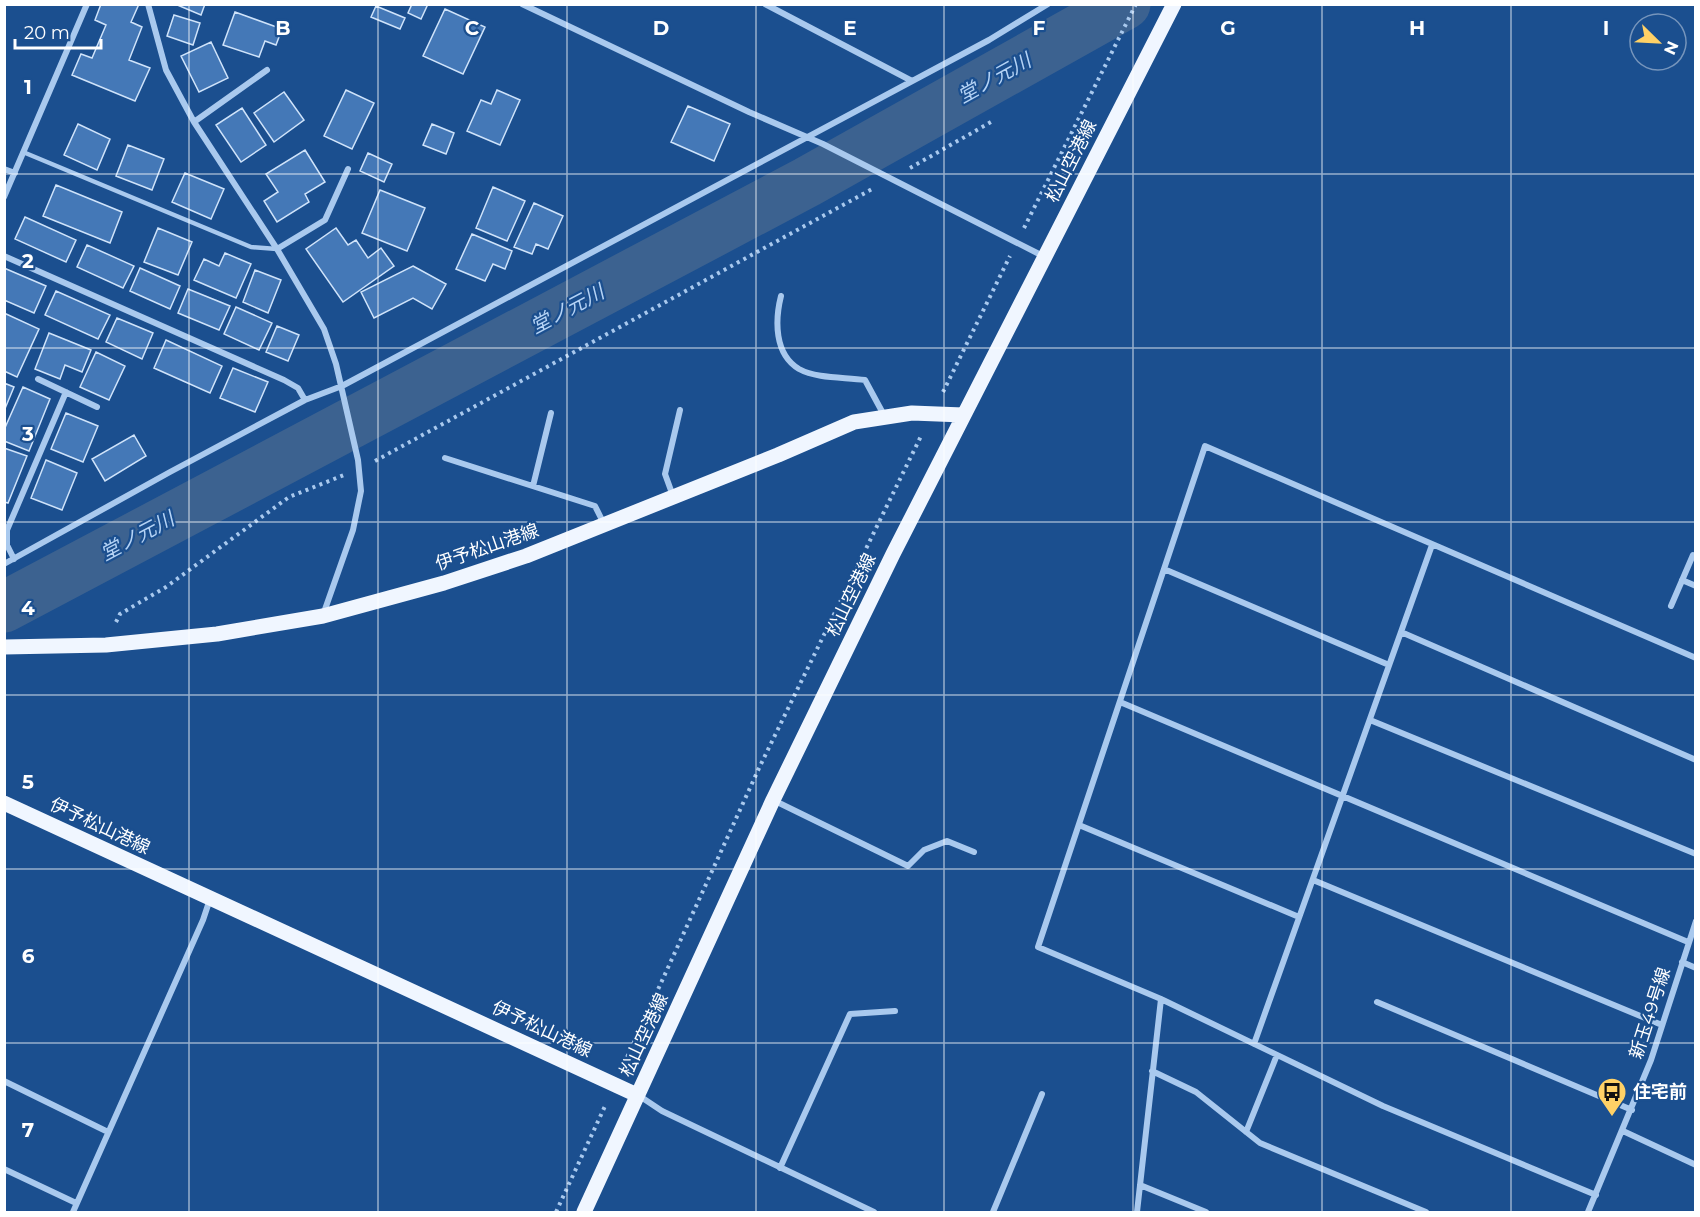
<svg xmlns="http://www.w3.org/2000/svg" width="1700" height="1217" viewBox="0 0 1700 1217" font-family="Montserrat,'Noto Sans JP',sans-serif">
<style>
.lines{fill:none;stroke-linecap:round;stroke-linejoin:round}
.river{stroke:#3c6290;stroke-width:51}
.building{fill:#4478b7;stroke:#cfe3fa;stroke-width:1.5}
.path{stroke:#a9c9ee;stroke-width:4;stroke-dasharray:3 4.5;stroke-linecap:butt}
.lane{stroke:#a9c9ee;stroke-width:4.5}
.street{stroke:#a9c9ee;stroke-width:6}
.primary{stroke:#f0f6ff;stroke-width:15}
.grid{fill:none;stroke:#fff;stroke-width:1.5;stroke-opacity:0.55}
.labels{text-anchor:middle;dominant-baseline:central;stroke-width:4.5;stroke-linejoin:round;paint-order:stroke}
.street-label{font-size:18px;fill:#fff;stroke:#1b4f8f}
.poi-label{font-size:18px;font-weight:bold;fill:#fff;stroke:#1b4f8f;text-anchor:start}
.water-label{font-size:20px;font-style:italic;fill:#b5d3f5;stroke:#1b4f8f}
.grid-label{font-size:20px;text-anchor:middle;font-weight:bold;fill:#fff;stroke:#1b4f8f;stroke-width:4.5;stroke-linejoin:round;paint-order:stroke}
</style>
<rect width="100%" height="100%" fill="#1b4f8f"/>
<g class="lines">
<path class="river" d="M4,607L807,182L1125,4"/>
</g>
<path class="building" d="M101,4H139L131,22L142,27L129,60L150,68L135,101L72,75L81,54L92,58L106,25L95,20Z
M175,4H205L201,15Z
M412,4H428L421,19L408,13Z
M376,6L405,18L400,29L371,17Z
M445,9L485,27L463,74L423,56Z
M235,12L282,29L276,45L265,41L259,57L223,45Z
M174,15L200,23L193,45L167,36Z
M211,42L228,78L199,92L181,56Z
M346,90L374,103L352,149L324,136Z
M497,90L520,100L500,145L467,131L481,100L491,104Z
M284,92L304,120L274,142L254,113Z
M688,106L730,124L714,161L671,142Z
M242,108L266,145L241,162L216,125Z
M78,124L110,139L97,170L64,155Z
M432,124L454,133L446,154L423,145Z
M128,145L164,159L152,190L116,176Z
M305,150L325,182L305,194L309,202L277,222L264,201L278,192L266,174Z
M368,153L392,164L384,182L360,171Z
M185,173L224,189L211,219L172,202Z
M56,185L122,212L110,243L43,216Z
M493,187L525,201L507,241L476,228Z
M380,190L425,208L407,251L362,233Z
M534,203L563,216L548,249L536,244L532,254L514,247Z
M25,217L76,240L66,262L15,239Z
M158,228L192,242L178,275L144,262Z
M336,228L348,245L356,240L368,258L381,248L394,266L343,302L306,249Z
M472,234L512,251L505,269L493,264L485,281L456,269Z
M87,245L134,266L123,288L77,267Z
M225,253L251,264L236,298L194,280L204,259L219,266Z
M413,266L446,284L432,309L413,298L374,318L361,292Z
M4,268L46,286L34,313L4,300Z
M140,268L180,286L170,309L130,291Z
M255,270L281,280L268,313L243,302Z
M188,289L230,306L219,330L178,313Z
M56,291L110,315L98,339L45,315Z
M236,307L272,323L259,350L224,334Z
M4,313L39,329L17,377L4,371Z
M117,318L153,333L142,359L106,342Z
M277,326L299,335L288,361L266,352Z
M49,333L91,350L82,372L65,365L60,379L35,369Z
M166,340L222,366L210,393L154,368Z
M96,352L125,366L109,400L80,387Z
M233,368L268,382L255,412L220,398Z
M4,383L14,387L4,411Z
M23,387L50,399L29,451L4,441V430Z
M66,413L98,426L83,462L51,449Z
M134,435L146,456L105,481L92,459Z
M4,448L27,456L8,503L4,502Z
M46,460L77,473L62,510L31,498Z"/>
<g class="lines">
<path class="path" d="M910,168L991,122
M1024,228L1136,4
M943,392L1010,256
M375,461L874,188
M116,622L120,614L166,587L289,497L344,475
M624,1064L760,766L922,434
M556,1212L606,1104"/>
<path class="lane" d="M23,152L251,247L277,249"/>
<path class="street" d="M148,4L166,70L194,122L277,249L324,329L336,364L358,460L361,491L353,530L323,615
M522,4L749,112L823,144L1043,256
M765,4L912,81
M194,122L267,70
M4,169L15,173
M4,197L87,4
M277,249L325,220L348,169
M4,256L284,380L298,388L305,400
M781,296C775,320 774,354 799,369C817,379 845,377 865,380L885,417
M38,379L97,407
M445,458L595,506L604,524
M533,486L551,413
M673,496L665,474L680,410
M14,559L7,545V530L66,392
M4,564L170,472L305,400L342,386L989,40L1048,4
M1164,569L1389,665
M1682,580L1696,586
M1671,606L1693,555
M1401,632L1696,760
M1120,702L1688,942
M1370,720L1696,854
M773,800L908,866L924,850L947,841L974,852
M1079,825L1299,917
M1313,880L1662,1025
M1682,962L1696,968
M1377,1002L1632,1110
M1254,1044L1432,545
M1152,1071L1196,1092L1260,1143L1426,1212
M4,1081L108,1132
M638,1095L662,1111L874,1212
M1623,1131L1696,1165
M1246,1132L1277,1055
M780,1168L850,1014L895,1011
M4,1169L76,1203
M1140,1185L1206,1212
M1596,1195L1383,1106L1161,999L1038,947L1205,446L1696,658
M73,1212L203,920L210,899
M993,1212L1042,1094
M1137,1212L1161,999
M1588,1212L1651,1060L1696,921"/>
<path class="primary" d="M4,647L106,645L217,634L323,616L444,583L526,556L778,455L854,422L912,413L963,415
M4,803L637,1095
M584,1212L773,800L893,554L1174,4"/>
</g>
<path class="grid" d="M189,4V1212M378,4V1212M567,4V1212M756,4V1212M944,4V1212M1133,4V1212M1322,4V1212M1511,4V1212M4,174H1696M4,348H1696M4,522H1696M4,695H1696M4,869H1696M4,1043H1696"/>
<defs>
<g id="bus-pin" transform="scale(1.5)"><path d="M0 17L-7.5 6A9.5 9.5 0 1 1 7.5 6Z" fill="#ffd166" stroke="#1b4f8f"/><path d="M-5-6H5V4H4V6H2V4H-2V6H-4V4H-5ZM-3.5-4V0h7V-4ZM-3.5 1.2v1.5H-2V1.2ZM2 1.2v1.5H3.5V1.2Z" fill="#111"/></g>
</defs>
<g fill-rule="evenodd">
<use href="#bus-pin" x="1612" y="1092"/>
</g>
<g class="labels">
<g class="street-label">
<text transform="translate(1071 161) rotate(-63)">松山空港線</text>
<text transform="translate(487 547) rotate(-19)">伊予松山港線</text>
<text transform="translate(851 595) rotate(-64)">松山空港線</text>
<text transform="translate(100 826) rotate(25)">伊予松山港線</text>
<text transform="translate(1650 1013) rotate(-72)">新玉49号線</text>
<text transform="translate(542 1029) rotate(25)">伊予松山港線</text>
<text transform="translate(644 1035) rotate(-65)">松山空港線</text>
</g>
<g class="poi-label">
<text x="1633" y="1092">住宅前</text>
</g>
<g class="water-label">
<text transform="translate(994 78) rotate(-29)">堂ノ元川</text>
<text transform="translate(567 309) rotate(-28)">堂ノ元川</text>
<text transform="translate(137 536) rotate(-28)">堂ノ元川</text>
</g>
</g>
<g class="grid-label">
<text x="283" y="35">B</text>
<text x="472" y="35">C</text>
<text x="661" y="35">D</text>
<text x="850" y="35">E</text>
<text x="1039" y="35">F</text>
<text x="1228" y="35">G</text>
<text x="1417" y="35">H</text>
<text x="1606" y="35">I</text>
<text x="28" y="94">1</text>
<text x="28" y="268">2</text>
<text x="28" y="441">3</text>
<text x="28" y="615">4</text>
<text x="28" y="789">5</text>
<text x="28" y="963">6</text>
<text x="28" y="1137">7</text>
</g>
<rect width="1700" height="1217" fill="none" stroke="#ffffff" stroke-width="12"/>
<g transform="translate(1658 42) rotate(114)"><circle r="28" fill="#1b4f8f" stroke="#7695bc" stroke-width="1.5"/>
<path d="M0-4.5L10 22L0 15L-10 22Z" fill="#ffd166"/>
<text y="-9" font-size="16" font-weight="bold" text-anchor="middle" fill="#ffffff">N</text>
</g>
<path d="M15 39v9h86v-9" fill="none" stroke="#ffffff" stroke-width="3"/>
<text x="24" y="39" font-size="18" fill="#ffffff" stroke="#1b4f8f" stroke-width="4.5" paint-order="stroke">20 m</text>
</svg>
